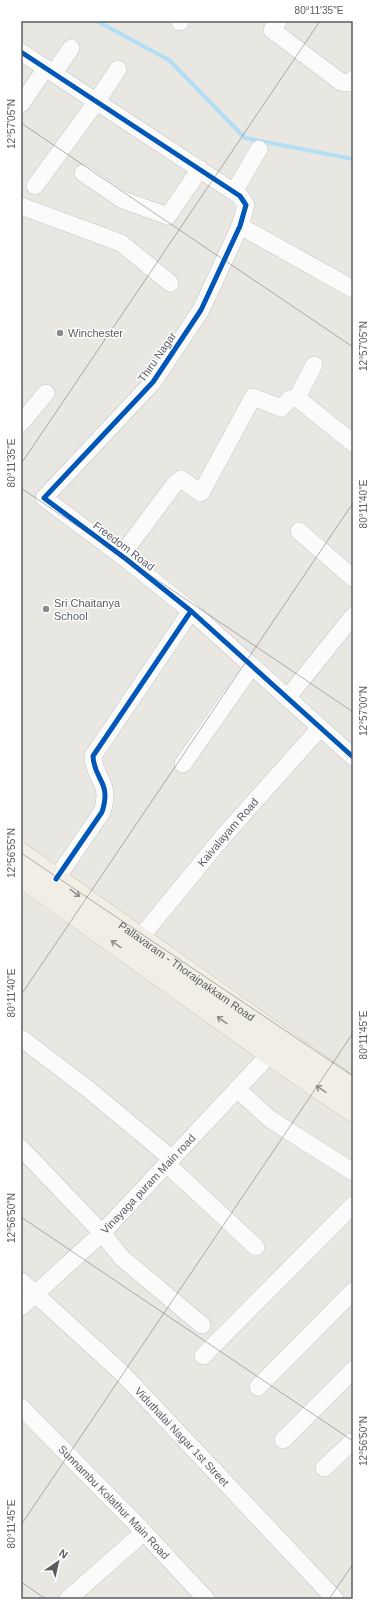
<svg xmlns="http://www.w3.org/2000/svg" width="374" height="1620" viewBox="0 0 374 1620" font-family="Helvetica,sans-serif">
<style>
.lines{fill:none;stroke-linecap:round;stroke-linejoin:round}
.stream{stroke:#b2def6;stroke-width:4}
.minor-casing{stroke:#c5c5c5;stroke-width:18}
.major-casing{stroke:#d2c6ae;stroke-width:23}
.minor{stroke:#fcfbfb;stroke-width:17}
.major{stroke:#f1efe5;stroke-width:22}
.cycleway-casing{stroke:#fff;stroke-width:8}
.cycleway{stroke:#0057b8;stroke-width:5}
.oneway{stroke:#8e8f8f}
.ticks{fill:none;stroke:#585c61;stroke-width:1;stroke-opacity:0.45}
.poi-dot{fill:#8a8d8e;stroke:#fff;stroke-width:1.5}
.labels{text-anchor:middle;dominant-baseline:central;stroke-width:3;stroke-linejoin:round;paint-order:stroke}
.poi-label{font-size:11px;fill:#585c61;stroke:#fff;text-anchor:start}
.street-label{font-size:11px;fill:#585c61;stroke:#fff}
.neatline{fill:none;stroke:#585c61;stroke-width:1.5}
.ticks-label{font-size:10px;text-anchor:middle;fill:#585c61}
</style>
<rect width="100%" height="100%" fill="#e8e7e2"/>
<g class="lines">
<path class="stream" d="M97,21L169,60L245,138L353,159"/>
<g class="minor-casing">
<g id="minor">
<path d="M278,21L272,30L341,82L350,83L353,79"/>
<path d="M180,22L181,21"/>
<path d="M21,52L240,196L246,205L240,226L201,310L153,382L44,498L126,559L191,611"/>
<path d="M54,73L71,48"/>
<path d="M21,104L46,68"/>
<path d="M83,173L123,200L168,216L200,169"/>
<path d="M35,186L97,101L118,69"/>
<path d="M234,192L259,149"/>
<path d="M21,206L121,243L170,283"/>
<path d="M240,226L353,289"/>
<path d="M314,365L297,398L353,443"/>
<path d="M21,423L46,393"/>
<path d="M299,531L353,578"/>
<path d="M121,556L174,485L181,479L201,493L253,397L281,408L290,399L297,398"/>
<path d="M288,697L353,616"/>
<path d="M183,764L252,666"/>
<path d="M56,879L102,812C112,781 94,781 93,756L191,611L353,757"/>
<path id="s1" d="M139,939L222,838L320,728"/>
<path d="M21,1038L88,1089L171,1158"/>
<path d="M237,1089L270,1119L353,1172"/>
<path d="M21,1148L102,1233L122,1258L202,1325"/>
<path d="M168,1163L170,1167L256,1247"/>
<path id="s2" d="M21,1281L122,1373L335,1599"/>
<path id="s3" d="M21,1307L102,1233L270,1054L277,1044"/>
<path d="M203,1356L353,1205"/>
<path d="M258,1387L353,1291"/>
<path id="s4" d="M21,1407L140,1528L206,1599"/>
<path d="M283,1440L353,1370"/>
<path d="M324,1468L353,1441"/>
<path d="M68,1599L144,1532"/>
</g>
</g>
<g class="major-casing">
<g id="major">
<path id="s5" d="M21,854L353,1089"/>
<path d="M21,876L270,1054L353,1111"/>
</g>
</g>
<use href="#minor" class="minor"/>
<use href="#major" class="major"/>
<g class="cycleway-casing">
<path id="cycleway" d="M21,52L240,196L246,205L240,226L201,310L153,382L44,498L126,559L191,611
M56,879L102,812C112,781 94,781 93,756L191,611L353,757"/>
</g>
<use href="#cycleway" class="cycleway"/>
</g>
<defs><path id="oneway-shaft" d="M-6 0H5M1.5-3L5.5 0L1.5 3" fill="none" stroke-width="1.6" stroke-linecap="round" stroke-linejoin="round"/></defs>
<g class="oneway">
<use href="#oneway-shaft" transform="translate(75 893) rotate(36)"/>
<use href="#oneway-shaft" transform="translate(116 944) rotate(-144)"/>
<use href="#oneway-shaft" transform="translate(222 1020) rotate(-144)"/>
<use href="#oneway-shaft" transform="translate(321 1089) rotate(-146)"/>
</g>
<path class="ticks" d="M21,123L353,347M21,464L320,21M21,488L353,712M21,853L353,1076M21,995L353,503M21,1217L353,1441M21,1525L353,1033M21,1582L46,1599M329,1599L353,1564"/>
<g class="poi-dot">
<circle cx="60" cy="333" r="4"/>
<circle cx="46" cy="609" r="4"/>
</g>
<g class="labels">
<g class="poi-label">
<text x="68" y="333">Winchester</text>
<text x="54" y="603">Sri Chaitanya<tspan x="54" dy="13">School</tspan></text>
</g>
<g class="street-label">
<text transform="translate(157 357) rotate(-55)">Thiru Nagar</text>
<text transform="translate(124 546) rotate(37)">Freedom Road</text>
<text stroke="none"><textPath href="#s1" startOffset="139">Kaivalayam Road</textPath></text>
<text stroke="none"><textPath href="#s5" startOffset="203">Pallavaram - Thoraipakkam Road</textPath></text>
<text stroke="none"><textPath href="#s3" startOffset="177">Vinayaga puram Main road</textPath></text>
<text stroke="none"><textPath href="#s2" startOffset="224">Viduthalai Nagar 1st Street</textPath></text>
<text stroke="none"><textPath href="#s4" startOffset="133">Sunnambu Kolathur Main Road</textPath></text>
</g>
</g>
<rect width="374" height="1620" fill="none" stroke="#ffffff" stroke-width="44"/>
<g transform="translate(58 1562) rotate(34)" stroke="#ffffff" stroke-width="3" paint-order="stroke">
<path d="M0-3L7 15L0 10L-7 15Z" fill="#585c61"/>
<text y="-6" font-size="11" font-weight="bold" text-anchor="middle" fill="#585c61">N</text>
</g>
<rect x="22" y="22" width="330" height="1576" class="neatline"/>
<g class="ticks-label">
<text x="319" y="14">80°11'35"E</text>
<text transform="translate(11 124) rotate(-90)" y="4">12°57'05"N</text>
<text transform="translate(363 346) rotate(-90)" y="4">12°57'05"N</text>
<text transform="translate(11 463) rotate(-90)" y="4">80°11'35"E</text>
<text transform="translate(363 504) rotate(-90)" y="4">80°11'40"E</text>
<text transform="translate(363 711) rotate(-90)" y="4">12°57'00"N</text>
<text transform="translate(11 853) rotate(-90)" y="4">12°56'55"N</text>
<text transform="translate(11 993) rotate(-90)" y="4">80°11'40"E</text>
<text transform="translate(363 1035) rotate(-90)" y="4">80°11'45"E</text>
<text transform="translate(11 1218) rotate(-90)" y="4">12°56'50"N</text>
<text transform="translate(363 1441) rotate(-90)" y="4">12°56'50"N</text>
<text transform="translate(11 1524) rotate(-90)" y="4">80°11'45"E</text>
</g>
</svg>
